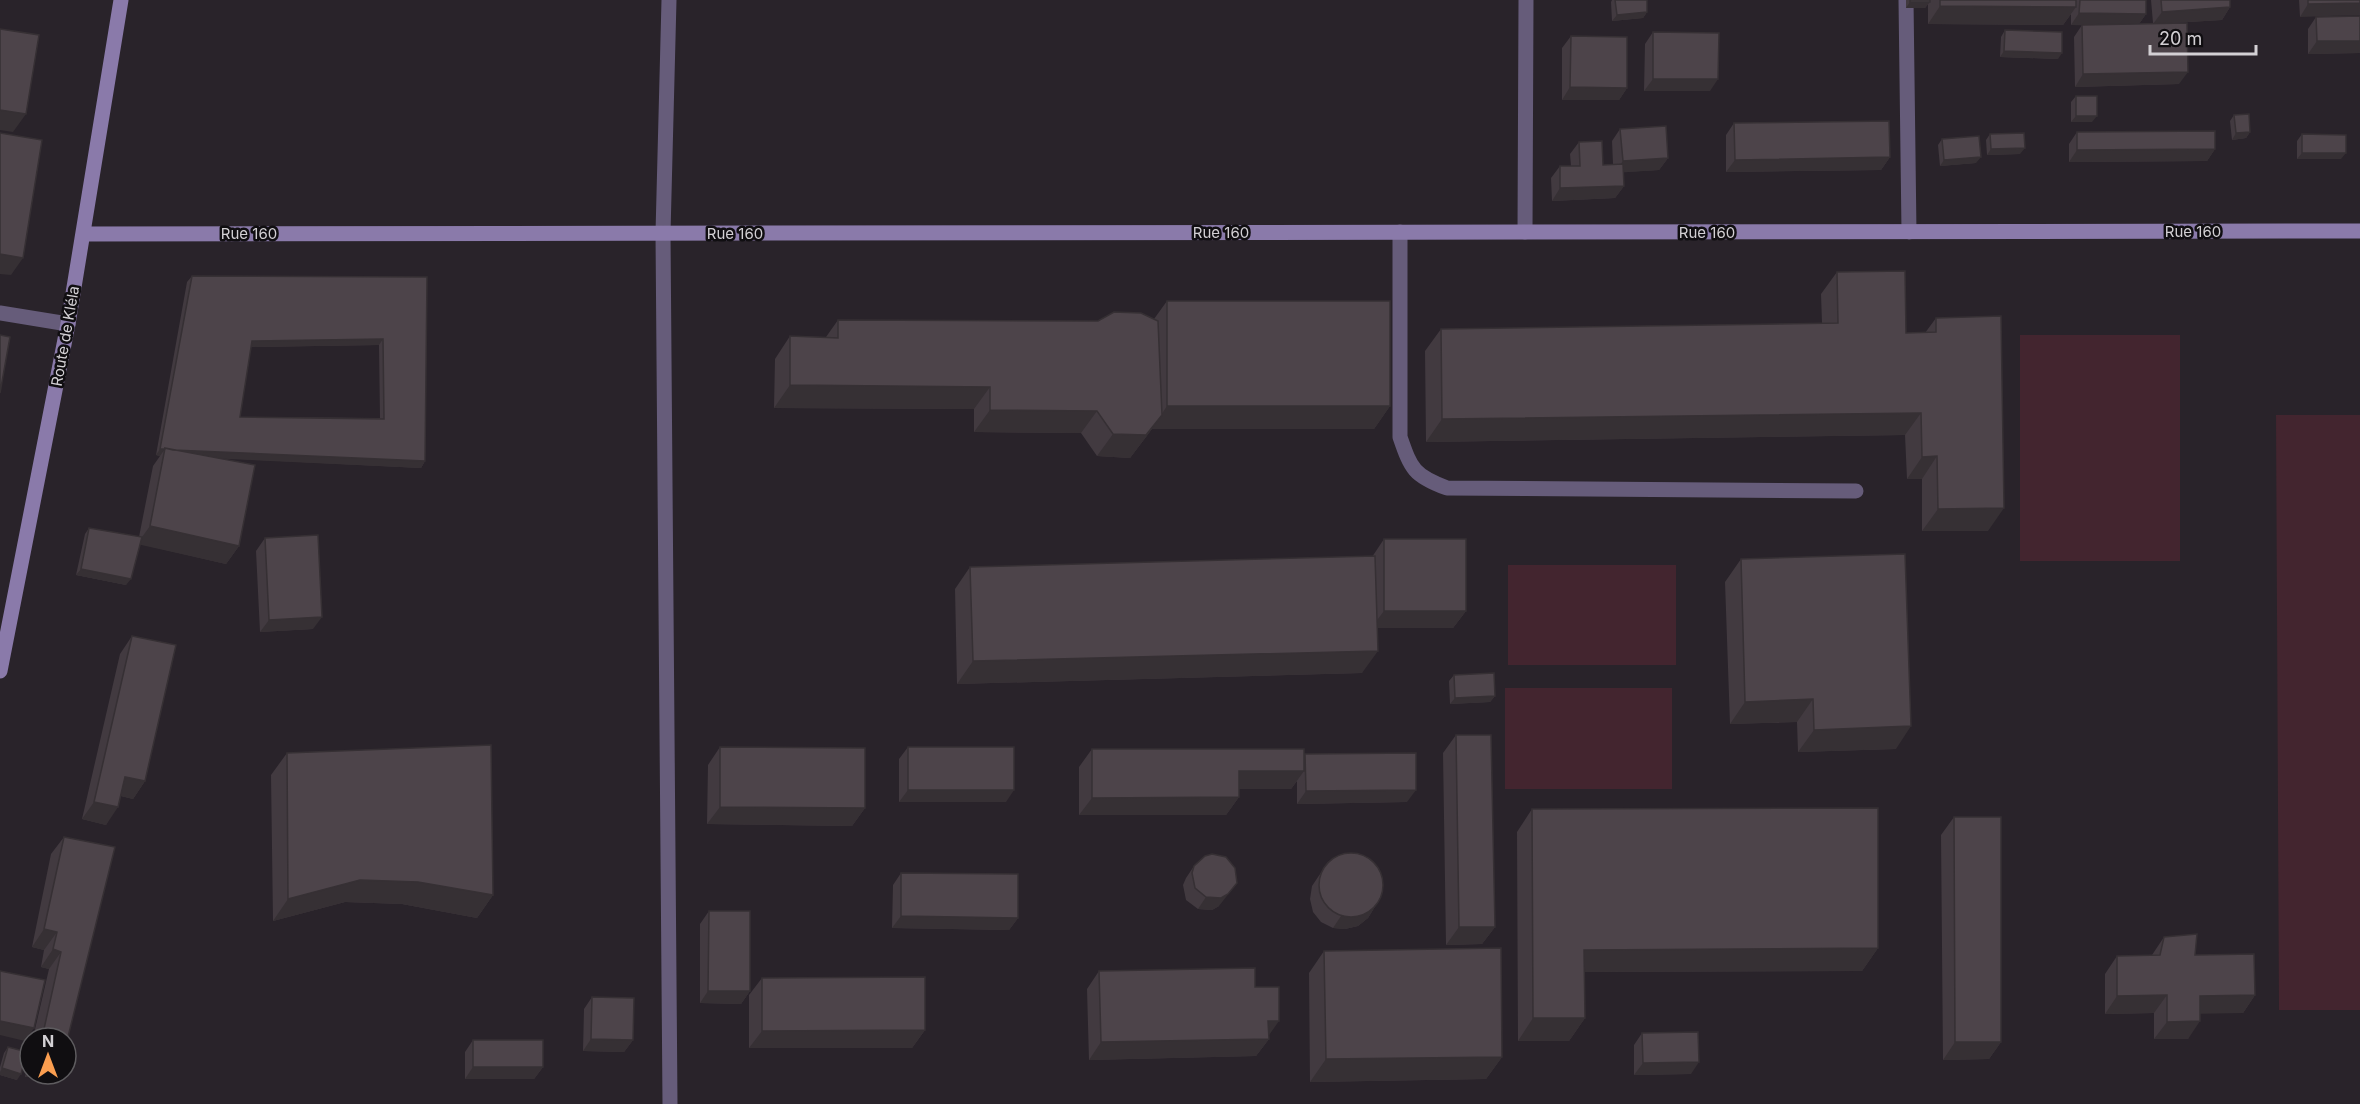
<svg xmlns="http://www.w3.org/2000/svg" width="2360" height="1104" viewBox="0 0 2360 1104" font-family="Inter,sans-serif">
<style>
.green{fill:#43252f}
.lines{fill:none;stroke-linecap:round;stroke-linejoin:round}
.lane{stroke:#665c7a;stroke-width:15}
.street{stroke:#665c7a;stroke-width:15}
.secondary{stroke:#8a7aaa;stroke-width:15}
.wall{fill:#423a40;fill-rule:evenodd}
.shaded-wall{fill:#363034}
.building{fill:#4d444a;stroke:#363034;stroke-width:1.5;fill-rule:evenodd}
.labels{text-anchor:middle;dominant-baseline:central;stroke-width:5;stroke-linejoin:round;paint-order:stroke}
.street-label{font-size:15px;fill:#d3d0d4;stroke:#100e11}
</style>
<rect width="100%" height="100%" fill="#29232a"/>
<path class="green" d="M2020,335H2180V561H2020Z
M2276,415H2360V1010H2279Z
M1508,565H1676V665H1508Z
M1505,688H1672V789H1505Z"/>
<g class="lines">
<path class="lane" d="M1400,232V437C1411,469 1414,476 1447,488L1856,491"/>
<path class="street" d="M669,0L663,233L670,1104
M1906,0L1909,232
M1525,232L1526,0
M0,313L68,324"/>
<path class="secondary" d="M83,234L2360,231
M0,671L68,324L121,0"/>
</g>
<path class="wall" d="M1612,0H1647V12L1643,18L1612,21L1611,2Z
M1906,0H2146V14L2139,24L2153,23L2151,0H2230V7L2222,20L2172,23L2179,84L2075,87L2074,37L2082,25H2071V14L2063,25L1928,24V4L1925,8H1906Z
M2299,0H2360L2300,17Z
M2360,16V53L2308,54V29L2316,17Z
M2005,30L2058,59L2000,57L2001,37Z
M1653,32L1710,91H1644L1645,44Z
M1571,36L1627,88L1619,100H1562V48Z
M2076,96L2092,122H2071V102Z
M2234,115L2250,132L2246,138L2232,140L2230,121Z
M1734,123L1890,157L1881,170L1726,172V135Z
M1620,129L1668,158L1659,170L1623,172L1624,186L1615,198L1552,201L1551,178L1560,166H1571L1570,154L1579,142L1603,165L1613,164L1612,141Z
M2077,132L2215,149L2207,161L2069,162V144Z
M1990,134L2020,154L1987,155L1986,140Z
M2302,134L2341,159H2297V141Z
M1942,139L1976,163L1940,166L1938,145Z
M1837,272L1906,333H1925L1936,318L1988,531H1922V479H1907L1905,435L1426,442L1425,351L1441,329L1822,323L1821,294Z
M192,276L427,277L425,461L421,468L218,458L239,546L226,564L140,544L126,585L76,575L85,534L89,528L139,537L153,466L160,456L156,455L187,282ZM379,345L380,418L240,417L251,347Z
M1167,301L1390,406L1374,429H1152L1130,458L1097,456L1081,433L974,432V409L774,408L775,359L790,336L826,337L838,320L1098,321L1154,319Z
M265,538L313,629L260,632L256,551Z
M1384,539L1466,611L1453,628H1377L1362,673L957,684L955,589L970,567L1372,557Z
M1741,559L1896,749L1798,752L1797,722L1730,724L1725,582Z
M132,636L145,781L133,799L121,796L106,825L82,819L120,654Z
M1454,675L1495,696L1490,702L1450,704L1449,681Z
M1456,735L1495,927L1482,944L1446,945L1443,753Z
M720,747L865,808L852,826L707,824L708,765Z
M908,747L1006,802H899V759Z
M1092,749L1304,756L1305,754L1407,802L1297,804V781L1291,789H1239V797L1226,815H1079V767Z
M287,753L493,895L477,918L402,904L345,902L273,921L271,775Z
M1532,809L1878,948L1862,971L1585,972V1018L1569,1041H1518L1517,832Z
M1954,817L2001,1042L1989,1059L1943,1060L1941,835Z
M64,837L66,1038H33L49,969L41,967L44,950L32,947L51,854Z
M1328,862L1376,905L1368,918L1358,926L1345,929L1333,928L1321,922L1313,912L1310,899L1312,886Z
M1194,866L1219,906L1212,910L1198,909L1186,900L1183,885L1186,878Z
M901,873L1018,918L1009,930L892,928L893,885Z
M709,911L750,991L741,1004L700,1003V924Z
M2164,937L2195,955L2255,995L2243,1013H2200L2188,1039H2154V1013L2105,1014V974L2117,956L2152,955Z
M1324,951L1502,1057L1486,1079L1310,1082L1309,973Z
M1099,971L1255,987L1269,1039L1256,1056L1089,1060L1087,989Z
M762,978L925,1030L912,1048H749V995Z
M592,997L633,1040L624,1052L583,1051L584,1009Z
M1642,1033L1691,1074L1634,1075V1045Z
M473,1040L543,1067L534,1079H465V1052Z
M8,1047L17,1080L0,1075V1067L4,1053Z
M30,1053V1074H52L50,1076L25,1077Z"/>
<path class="shaded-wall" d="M1910,2H1930L1925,8H1906Z
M2360,3V15L2300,17L2308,4Z
M1940,6L2076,7L2063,25L1928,24Z
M2230,7L2222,20L2153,24L2162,12Z
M1647,12L1643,18L1612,21L1617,15Z
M2079,13L2146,14L2137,27L2071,25Z
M2317,41H2360V53L2308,54Z
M2004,51L2062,53L2058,59L2000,57Z
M2188,72L2179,84L2075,87L2083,74Z
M1653,79H1718L1710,91H1644Z
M1570,87L1627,88L1619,100H1562Z
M0,110L26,114L13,132L0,130Z
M2076,116H2097L2092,122H2071Z
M2250,132L2246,138L2232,140L2236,133Z
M2025,148L2020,154L1987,155L1991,149Z
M2215,149L2207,161L2069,162L2077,150Z
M2302,153H2346L2341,159H2297Z
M1890,157L1881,170L1726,172L1735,160Z
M1981,157L1976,163L1940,166L1944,160Z
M1668,158L1659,170L1614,173L1623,161Z
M1624,186L1615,198L1552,201L1560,188Z
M0,254L23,258L11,275L0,274Z
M383,339L379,345L248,347L252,341Z
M790,385L990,387L974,409L774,408Z
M1167,406H1390L1374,429H1152L1130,458L1097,456L1113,434L1155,424Z
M990,410L1097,411L1081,433L974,432Z
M1921,413L1905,435L1426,442L1442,419Z
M160,449H165L160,456L156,455Z
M165,449L425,461L421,468L164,456Z
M1937,456L1922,479H1907L1922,457Z
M2004,508L1988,531H1922L1938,509Z
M150,526L239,546L226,564L137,544Z
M81,569L131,579L126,585L76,575Z
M1384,611H1466L1453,628H1371Z
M322,617L313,629L260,632L269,620Z
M1378,651L1362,673L957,684L973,661Z
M1495,696L1490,702L1450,704L1455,698Z
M1813,699L1797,722L1730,724L1745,702Z
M1911,726L1896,749L1798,752L1814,730Z
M1239,771H1304L1291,789H1226Z
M125,777L145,781L133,799L113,794Z
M908,790H1014L1006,802H899Z
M1416,790L1407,802L1297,804L1306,791Z
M1239,797L1226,815H1079L1092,798Z
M94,802L118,807L106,825L82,819Z
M720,807L865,808L852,826L707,824Z
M360,880L418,882L493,895L477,918L402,904L345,902L273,921L288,899Z
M1237,883L1219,906L1212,910L1198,909L1206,897Z
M1376,905L1368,918L1358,926L1345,929L1333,928L1341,916Z
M901,916L1018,918L1009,930L892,928Z
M1459,927H1495L1482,944L1446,945Z
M44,929L57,932L44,950L32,947Z
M1878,948L1862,971L1569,972L1584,950Z
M53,949L61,952L49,969L41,967Z
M708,991H750L741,1004L700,1003Z
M2167,995L2154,1013L2105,1014L2117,996Z
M2255,995L2243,1013L2188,1014L2200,996Z
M1533,1018H1585L1569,1041H1518Z
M0,1021L34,1028L25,1041L0,1035Z
M1268,1021H1279L1267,1038Z
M2200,1021L2188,1039H2154L2167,1022Z
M925,1030L912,1048H749L762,1031Z
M591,1039L633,1040L624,1052L583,1051Z
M1269,1039L1256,1056L1089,1060L1101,1042Z
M1955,1042H2001L1989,1059L1943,1060Z
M1502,1057L1486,1079L1310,1082L1326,1059Z
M1699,1062L1691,1074L1634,1075L1643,1063Z
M473,1067H543L534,1079H465Z
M2,1068L21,1074L17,1080L0,1075V1072Z
M30,1070V1074H52L50,1076L25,1077Z"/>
<path class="building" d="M1615,0H1647V12L1617,15Z
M1910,0H1930V2H1910Z
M1940,0H2076V7L1940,6Z
M2080,0H2146V14L2079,13Z
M2161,0H2230V7L2162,12Z
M2308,0H2360V3L2308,4Z
M2360,16V41H2317L2316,17Z
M2187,23L2188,72L2083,74L2082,25Z
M0,29L39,35L26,114L0,110Z
M2005,30L2062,32V53L2004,51Z
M1653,32L1719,33L1718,79H1653Z
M1571,36L1627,37V88L1570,87Z
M2076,96H2097V116H2076Z
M2249,114L2250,132L2236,133L2234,115Z
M1889,121L1890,157L1735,160L1734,123Z
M1666,126L1668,158L1623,161L1620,129Z
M2215,131V149L2077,150V132Z
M0,133L42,140L23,258L0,254Z
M2024,133L2025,148L1991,149L1990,134Z
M2302,134L2346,135V153H2302Z
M1979,136L1981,157L1944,160L1942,139Z
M1602,141L1603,165L1623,164L1624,186L1560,188V166H1580L1579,142Z
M1905,271L1906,333L1936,332V318L2001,316L2004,508L1938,509L1937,456L1922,457L1921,413L1442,419L1441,329L1838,323L1837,272Z
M192,276L427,277L425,461L173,450L165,448V449H160ZM383,339L384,419L240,417L252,341Z
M1167,301H1390V406H1167Z
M1114,312L1141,313L1158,321L1162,415L1146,435L1113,434L1097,411L990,410V387L790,385V336L838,338V320L1098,321Z
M0,335L10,337L0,393Z
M165,448L255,465L239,546L150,526Z
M89,528L142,537L131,579L81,569Z
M318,535L322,617L269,620L265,538Z
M1384,539H1466V611H1384Z
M1905,554L1911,726L1814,730L1813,699L1745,702L1741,559Z
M1375,556L1378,651L973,661L970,567Z
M132,636L176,645L145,781L125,777L118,807L94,802Z
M1494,673L1495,696L1455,698L1454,675Z
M1456,735H1491L1495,927H1459Z
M491,745L493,895L418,882L360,880L288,899L287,753Z
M720,747L865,748V808L720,807Z
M908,747H1014V790H908Z
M1092,749H1304V771H1239V797L1092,798Z
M1416,753V790L1306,791L1305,754Z
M1878,808V948L1584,950L1585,1018H1533L1532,809Z
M1954,817H2001V1042H1955Z
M64,837L115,847L66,1045V1038H42L61,952L53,949L57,932L44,929Z
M1319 885a32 32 0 1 1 64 0a32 32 0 1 1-64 0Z
M1212,854L1226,857L1235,868L1237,883L1228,894L1221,898L1206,897L1195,888L1192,873L1194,866L1205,856Z
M901,873L1018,874V918L901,916Z
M709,911H750V991H708Z
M2197,934L2195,955L2254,954L2255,995L2200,996V1021L2167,1022V995L2117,996V956L2160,955L2164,937Z
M1501,948L1502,1057L1326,1059L1324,951Z
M1255,968V987H1279V1021H1268L1269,1039L1101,1042L1099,971Z
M0,971L45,980L34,1028L0,1021Z
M925,977V1030L762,1031V978Z
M592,997L634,998L633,1040L591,1039Z
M1698,1032L1699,1062L1643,1063L1642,1033Z
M473,1040H543V1067H473Z
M8,1047L27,1052L21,1074L2,1068Z"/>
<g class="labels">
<g class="street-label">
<text x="2193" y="231">Rue 160</text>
<text x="1221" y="232">Rue 160</text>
<text x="1707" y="232">Rue 160</text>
<text x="249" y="233">Rue 160</text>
<text x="735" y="233">Rue 160</text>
<text transform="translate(65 336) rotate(-80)">Route de Kléla</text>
</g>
</g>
<g transform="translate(48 1056)"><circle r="28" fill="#100e11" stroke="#5e5c5f" stroke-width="1.5"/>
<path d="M0-4.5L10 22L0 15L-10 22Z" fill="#fb9e50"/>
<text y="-9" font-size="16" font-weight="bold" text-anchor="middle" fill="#d3d0d4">N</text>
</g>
<path d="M2150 45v9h106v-9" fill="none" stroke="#d3d0d4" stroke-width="3"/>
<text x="2159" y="45" font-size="18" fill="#d3d0d4" stroke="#100e11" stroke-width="4.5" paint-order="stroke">20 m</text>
</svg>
